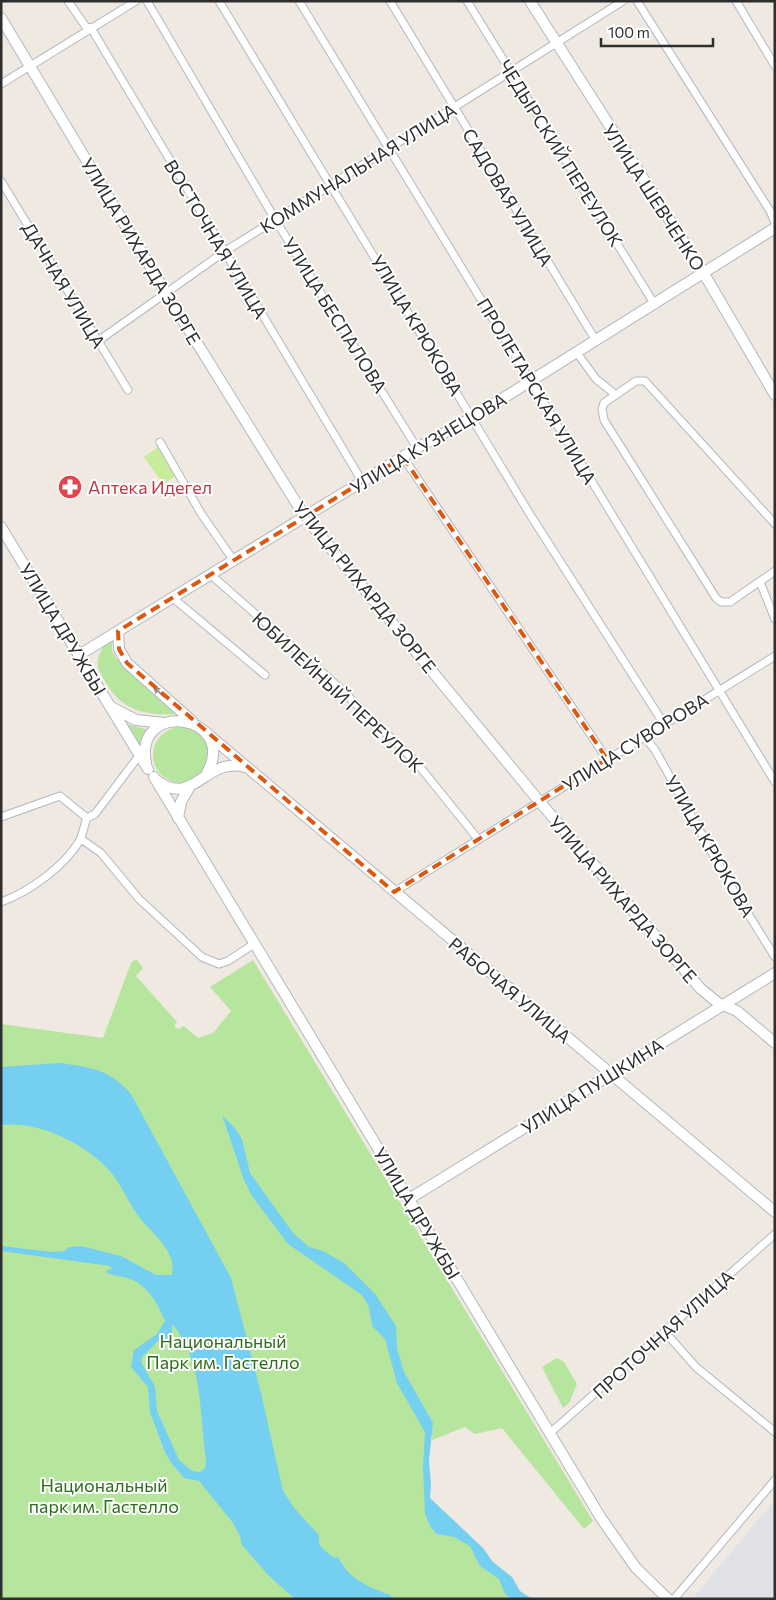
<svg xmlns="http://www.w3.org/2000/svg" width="776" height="1600" viewBox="0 0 776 1600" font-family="Commissioner,sans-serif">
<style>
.industrial{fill:#e3e1e8}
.green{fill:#b6e59e}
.pitch{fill:#c9ec9a}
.water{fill:#75cff0;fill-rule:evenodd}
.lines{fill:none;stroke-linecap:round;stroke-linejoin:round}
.street-casing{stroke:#b4b7c1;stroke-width:9}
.secondary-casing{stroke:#b4b7c1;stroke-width:12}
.street{stroke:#fff;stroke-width:7}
.secondary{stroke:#fff;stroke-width:10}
.oneway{fill:#969696}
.marked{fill:none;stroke:#df570e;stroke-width:4;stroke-dasharray:10 6;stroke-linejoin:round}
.labels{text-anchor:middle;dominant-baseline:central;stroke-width:4;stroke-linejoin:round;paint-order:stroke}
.street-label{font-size:18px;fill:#2e2e2e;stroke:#fff}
.health-label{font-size:18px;fill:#be3a42;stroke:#fff;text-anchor:start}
.park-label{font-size:18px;fill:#2c6e1b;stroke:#fff}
</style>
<rect width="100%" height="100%" fill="#efe9e1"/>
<path class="industrial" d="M775,1500V1599H692Z"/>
<path class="green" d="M112,636V651L116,658L178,714C147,716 121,711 105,681C100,673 95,665 99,656C101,648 107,643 112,636Z
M127,724L148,730L139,744Z
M153 755a28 28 0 1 1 56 0a28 28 0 1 1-56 0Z
M136,959L143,968L136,976L177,1022L174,1026L178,1029L184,1026L198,1038L213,1033L231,1011L210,987L253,960L593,1521L584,1529L502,1428L475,1434L465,1427L432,1440V1435L428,1436L425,1499L524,1599H1V1024L103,1038L131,963Z
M557,1358L564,1362L577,1384L569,1403L563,1408L542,1367Z"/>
<path class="pitch" d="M158,447L177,475L163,484L144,457Z"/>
<path class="water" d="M61,1063C92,1068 109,1069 131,1094L231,1278L261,1393L283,1491L295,1509L319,1535V1544L324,1550L333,1557L339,1558C348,1579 370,1588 391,1595L392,1599H295L268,1575L242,1545L240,1536L233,1523L199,1481L184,1478L172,1464L164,1450L150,1412L148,1387L131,1367L134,1350L157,1334L165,1321C159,1306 147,1283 127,1278C120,1276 114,1276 107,1273V1270L112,1269L110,1266L1,1251V1246L53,1252L64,1251L69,1247L81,1246L121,1256L156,1275H172C177,1250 152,1234 139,1217C127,1201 120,1180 105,1166C80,1141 37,1121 1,1125V1067ZM172,1324C204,1360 199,1415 206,1459L205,1468L200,1472L192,1471L179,1460L157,1411L155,1387L141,1362L142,1357L160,1339L169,1341L172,1335Z
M222,1115L234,1127L242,1139L250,1173L293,1233L309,1247L323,1251L344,1263L375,1294L396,1326L397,1349L404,1372L433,1423L429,1461L431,1485L430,1498L483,1548L493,1562L512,1577L520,1591L532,1599H511L505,1594L499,1579L480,1566L470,1546L454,1537L437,1534L431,1528L425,1514L423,1467L425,1432L397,1383L385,1339L372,1326L369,1307L362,1295L288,1244L252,1196L244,1180Z"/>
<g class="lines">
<g class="street-casing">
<path id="street" d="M68,1L86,27L91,28L362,481
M147,1L276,221L417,448
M219,1L531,516L664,724
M299,1L775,782
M390,1L596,341
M467,1L655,305
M637,1L770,211L775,223
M736,1L775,66
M1,84L136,1
M1,181L128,390
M98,341L224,252L623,1
M577,353L596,379L616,395
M160,442L202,515L234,561
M403,457L607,759
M775,524L645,381H636L604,403L602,409L604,420L716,598L721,602H730L775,571
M211,575L331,680L416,762L478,839
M760,582L775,619
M173,598L265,675
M644,736L655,750L729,883L775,957
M1,817L60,796L87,818
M87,818L95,814L141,753
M81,839L101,853L139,899L202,957L219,964L228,961L254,944
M394,892L775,656
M1,902C29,892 65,866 80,840C83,834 84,825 87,818
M665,1332L696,1367L775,1432
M550,1433L775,1234
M674,1599L775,1480"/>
</g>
<g class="secondary-casing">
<path id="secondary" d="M530,1L703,272L775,395
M1,18L166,293L305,517L539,801L701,989L718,1003L737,1011L775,1043
M1,527L148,769
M118,631L119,649L127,663L192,721
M79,655L417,448L473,417L775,228
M111,707L136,720L164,723
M203,730L775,1212
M146,763C133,699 239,714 207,773
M154,777L601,1518L636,1568L668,1599
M156,780C194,809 205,756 245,767
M178,818L181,802L190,786
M409,1199L775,973"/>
</g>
<use href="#street" class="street"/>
<use href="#secondary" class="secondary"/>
</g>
<defs><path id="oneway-solid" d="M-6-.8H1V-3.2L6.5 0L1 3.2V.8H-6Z" transform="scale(1.25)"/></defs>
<use class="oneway" href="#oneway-solid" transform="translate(159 692) rotate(-138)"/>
<path class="marked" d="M403,457L607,759L394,892L127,663L119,649L118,631Z"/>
<defs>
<g id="pharmacy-disc" transform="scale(1.25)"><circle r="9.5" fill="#e0444e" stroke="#fff"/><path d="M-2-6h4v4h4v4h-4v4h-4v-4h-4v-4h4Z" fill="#fff"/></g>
</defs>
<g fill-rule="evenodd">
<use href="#pharmacy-disc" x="70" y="487"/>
</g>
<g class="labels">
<g class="street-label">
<text transform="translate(561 153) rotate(58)">ЧЕДЫРСКИЙ ПЕРЕУЛОК</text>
<text transform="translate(358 168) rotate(-32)">КОММУНАЛЬНАЯ УЛИЦА</text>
<text transform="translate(508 197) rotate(59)">САДОВАЯ УЛИЦА</text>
<text transform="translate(654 197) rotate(57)">УЛИЦА ШЕВЧЕНКО</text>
<text transform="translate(216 239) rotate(59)">ВОСТОЧНАЯ УЛИЦА</text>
<text transform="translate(141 251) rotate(59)">УЛИЦА РИХАРДА ЗОРГЕ</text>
<text transform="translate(64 285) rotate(59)">ДАЧНАЯ УЛИЦА</text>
<text transform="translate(335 315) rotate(58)">УЛИЦА БЕСПАЛОВА</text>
<text transform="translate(417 325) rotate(59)">УЛИЦА КРЮКОВА</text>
<text transform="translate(537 391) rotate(59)">ПРОЛЕТАРСКАЯ УЛИЦА</text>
<text transform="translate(428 443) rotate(-31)">УЛИЦА КУЗНЕЦОВА</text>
<text transform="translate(365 587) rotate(51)">УЛИЦА РИХАРДА ЗОРГЕ</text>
<text transform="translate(63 629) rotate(59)">УЛИЦА ДРУЖБЫ</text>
<text transform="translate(338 692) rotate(43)">ЮБИЛЕЙНЫЙ ПЕРЕУЛОК</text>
<text transform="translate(635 742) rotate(-32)">УЛИЦА СУВОРОВА</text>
<text transform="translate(710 846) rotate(60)">УЛИЦА КРЮКОВА</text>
<text transform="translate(623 899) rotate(49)">УЛИЦА РИХАРДА ЗОРГЕ</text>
<text transform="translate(510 990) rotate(40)">РАБОЧАЯ УЛИЦА</text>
<text transform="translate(592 1086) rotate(-32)">УЛИЦА ПУШКИНА</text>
<text transform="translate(417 1213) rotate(59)">УЛИЦА ДРУЖБЫ</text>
<text transform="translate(663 1334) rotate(-42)">ПРОТОЧНАЯ УЛИЦА</text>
</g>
<g class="health-label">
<text x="88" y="487">Аптека Идегел</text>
</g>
<g class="park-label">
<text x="223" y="1341">Национальный<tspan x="223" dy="21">Парк им. Гастелло</tspan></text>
<text x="104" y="1485">Национальный<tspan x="104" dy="21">парк им. Гастелло</tspan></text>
</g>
</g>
<rect width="776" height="1600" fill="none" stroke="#2e2e2e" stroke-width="5"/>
<path d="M601 38v8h112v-8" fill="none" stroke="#2e2e2e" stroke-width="2.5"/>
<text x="608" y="38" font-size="15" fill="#2e2e2e" stroke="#ffffff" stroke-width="4" paint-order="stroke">100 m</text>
</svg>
